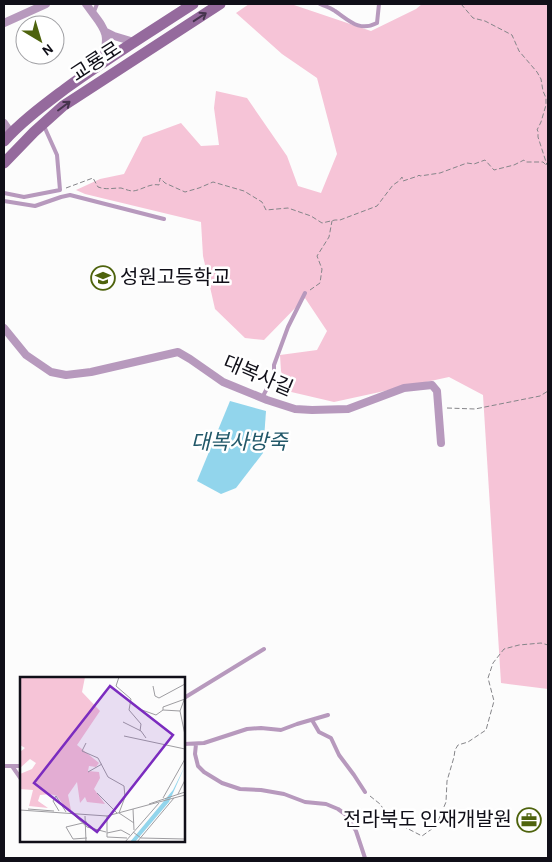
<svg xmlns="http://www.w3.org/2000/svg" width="552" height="862" viewBox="0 0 552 862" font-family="'Alegreya Sans','Noto Sans KR',sans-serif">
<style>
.green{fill:#f6c4d7}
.water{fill:#92d5ec}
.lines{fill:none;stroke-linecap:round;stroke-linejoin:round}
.path{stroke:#858589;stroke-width:1;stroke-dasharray:5 2.5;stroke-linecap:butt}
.lane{stroke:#b799bd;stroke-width:4}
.street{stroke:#b799bd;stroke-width:8}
.secondary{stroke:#956a9d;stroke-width:11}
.oneway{stroke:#45334d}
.labels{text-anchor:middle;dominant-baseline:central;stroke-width:5;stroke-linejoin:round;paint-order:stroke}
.street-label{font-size:20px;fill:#100f18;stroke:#fff}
.poi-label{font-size:20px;fill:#100f18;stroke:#fff;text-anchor:start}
.water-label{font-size:21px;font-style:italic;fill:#225869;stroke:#fff}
.inset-road{fill:none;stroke:#9e9da1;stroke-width:1}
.view{fill:#7b2cbf;fill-opacity:0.15;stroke:#7b2cbf;stroke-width:2.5}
.inset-edge{fill:none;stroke:#100f18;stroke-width:2.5}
</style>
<rect width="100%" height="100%" fill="#fcfcfc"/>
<path class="green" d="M249,4H291L371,31L416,9L422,4H548V689L501,683L483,395L449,377L334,402L287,391L281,371L280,355L317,350L327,331L305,298L264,340L245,338L215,309L203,256L201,222L85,194L76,190L100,179L124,174L143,137L181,123L201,146L219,145L214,108L216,91L247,98L287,156L298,186L321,193L337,154L317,78L282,54L236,13Z"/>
<path class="water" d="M230,401L266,411L263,453L236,488L221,494L197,481Z"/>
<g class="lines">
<path class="path" d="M461,4L473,18L485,21L512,35L519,51L537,72L541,79L543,91L546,98V105L541,122L537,130L538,131V137L547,165
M66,188L93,178L98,187C106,190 113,188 121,188C125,189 129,191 133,191C142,190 150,183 159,185L160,178L165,183L185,192L199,188L213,182L244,191L262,202L266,210L288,208L311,216L322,223L335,220H340L377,206L393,185L399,181L402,177L403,181L418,176L419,175L420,176L440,173L467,163L474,164L485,160L494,170L514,165L524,160L526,162H543L548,167
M310,290L320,283L322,269L317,256L329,237L332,221
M447,408L475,409L540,396L548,391
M370,796L380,804L391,820L422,836L436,826L446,802L447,781L454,757L455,750L458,745L468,742L486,730L494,701L488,678L493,663L504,649L519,645L541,643L548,645"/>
<path class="lane" d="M320,4C325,6 331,8 335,11C350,21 359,32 377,23L379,4
M93,14L97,4
M4,193L24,197L60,190L57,155L44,126
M4,201L35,206L61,197L70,195L164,219
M262,398L274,375V365L288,327L305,293
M184,698L264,649
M312,720L319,732L331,738L339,755L354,775L365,792
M184,744L204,743L247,729L261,728L281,730L297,724L328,715
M196,744L195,754L198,766L204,772L222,783L240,789L261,790L284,794L305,802L326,804L338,809L345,814L356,831L365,858
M4,766H21
M12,766L21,779"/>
<path class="street" d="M86,4C104,29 112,31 101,64
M4,23L46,4
M106,32L114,36L134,42
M4,123L11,133
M4,328L26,355L51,372L66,375L91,372L178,352L190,359L223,382L267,400L295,409L312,410L348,409L404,388L432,385L437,391L441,443"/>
<path class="secondary" d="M4,141C22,121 44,105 65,89C106,59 150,32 193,4
M4,163L34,132L63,106L220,4"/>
</g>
<defs><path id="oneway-shaft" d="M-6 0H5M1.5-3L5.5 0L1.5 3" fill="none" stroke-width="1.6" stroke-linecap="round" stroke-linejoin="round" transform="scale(1.25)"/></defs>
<g class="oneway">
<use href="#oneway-shaft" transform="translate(200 17) rotate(-33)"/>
<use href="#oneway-shaft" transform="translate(64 106) rotate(-37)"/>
</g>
<defs>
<g id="school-ring" transform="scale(1.25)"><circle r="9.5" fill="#fff" stroke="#4e630d" stroke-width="1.5"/><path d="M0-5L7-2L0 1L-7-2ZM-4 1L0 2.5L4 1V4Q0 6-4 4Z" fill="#4e630d"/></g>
<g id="office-ring" transform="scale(1.25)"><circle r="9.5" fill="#fff" stroke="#4e630d" stroke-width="1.5"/><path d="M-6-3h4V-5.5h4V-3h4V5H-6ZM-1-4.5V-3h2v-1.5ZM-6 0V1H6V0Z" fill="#4e630d"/></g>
</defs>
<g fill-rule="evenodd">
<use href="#school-ring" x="103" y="278"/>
<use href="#office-ring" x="529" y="820"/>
</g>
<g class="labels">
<g class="street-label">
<text transform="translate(96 62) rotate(-33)">교룡로</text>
<text transform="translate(258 376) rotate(23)">대복사길</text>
</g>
<g class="poi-label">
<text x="120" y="278">성원고등학교</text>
<text x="512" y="820" text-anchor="end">전라북도 인재개발원</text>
</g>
<g class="water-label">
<text x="239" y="442">대복사방죽</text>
</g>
</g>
<g transform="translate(20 677)">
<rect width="165" height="165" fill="#fcfcfc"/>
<path d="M0,0H65L62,15L80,34L57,68L79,86L76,90L69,89L68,94L79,95L80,101L74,112L85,127L67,125L65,120L60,126L57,105L48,118L51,133H47L37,119L30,117L20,118L18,124L28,131L9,129L13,113L0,112V97L12,92L16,86L10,82L0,91V75L5,71L0,68Z" fill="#f6c4d7"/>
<path d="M165,89L149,125L115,165H110L153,113Z" fill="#92d5ec"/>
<path class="inset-road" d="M99,0L96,9L111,22L109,33L121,47L120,54M133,9L135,19L139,21L165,7M164,23L160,34L165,58M122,33L136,38L143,33M160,34L143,33V30L165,22M103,45L121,54L126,61M104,59L165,72M66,66L62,74L78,81L88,100L104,109L105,120L99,136L114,146M68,95L82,87M77,116L97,136M158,117L165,103M143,121L165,82M129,127L165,115M8,132L34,134M113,132L114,153M0,133L87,139L165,118M39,134L33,124L36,119L46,135M54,138L67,150L86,155M65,139L66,165M87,139V160L107,161M113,155L121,161L165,162M87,156L101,153L110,158M67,161L53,162L46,150L67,145M105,165L139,126M117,165L154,121"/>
<path class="view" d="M90,9L153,58L77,155L14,106Z"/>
<rect width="165" height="165" class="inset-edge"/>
</g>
<rect width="552" height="862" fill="none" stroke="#100f18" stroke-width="10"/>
<g transform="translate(40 40) rotate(142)"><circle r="24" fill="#ffffff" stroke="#9f9fa3"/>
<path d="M0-4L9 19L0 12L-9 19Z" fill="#4e630d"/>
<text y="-8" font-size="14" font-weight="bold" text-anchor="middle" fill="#100f18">N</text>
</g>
</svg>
